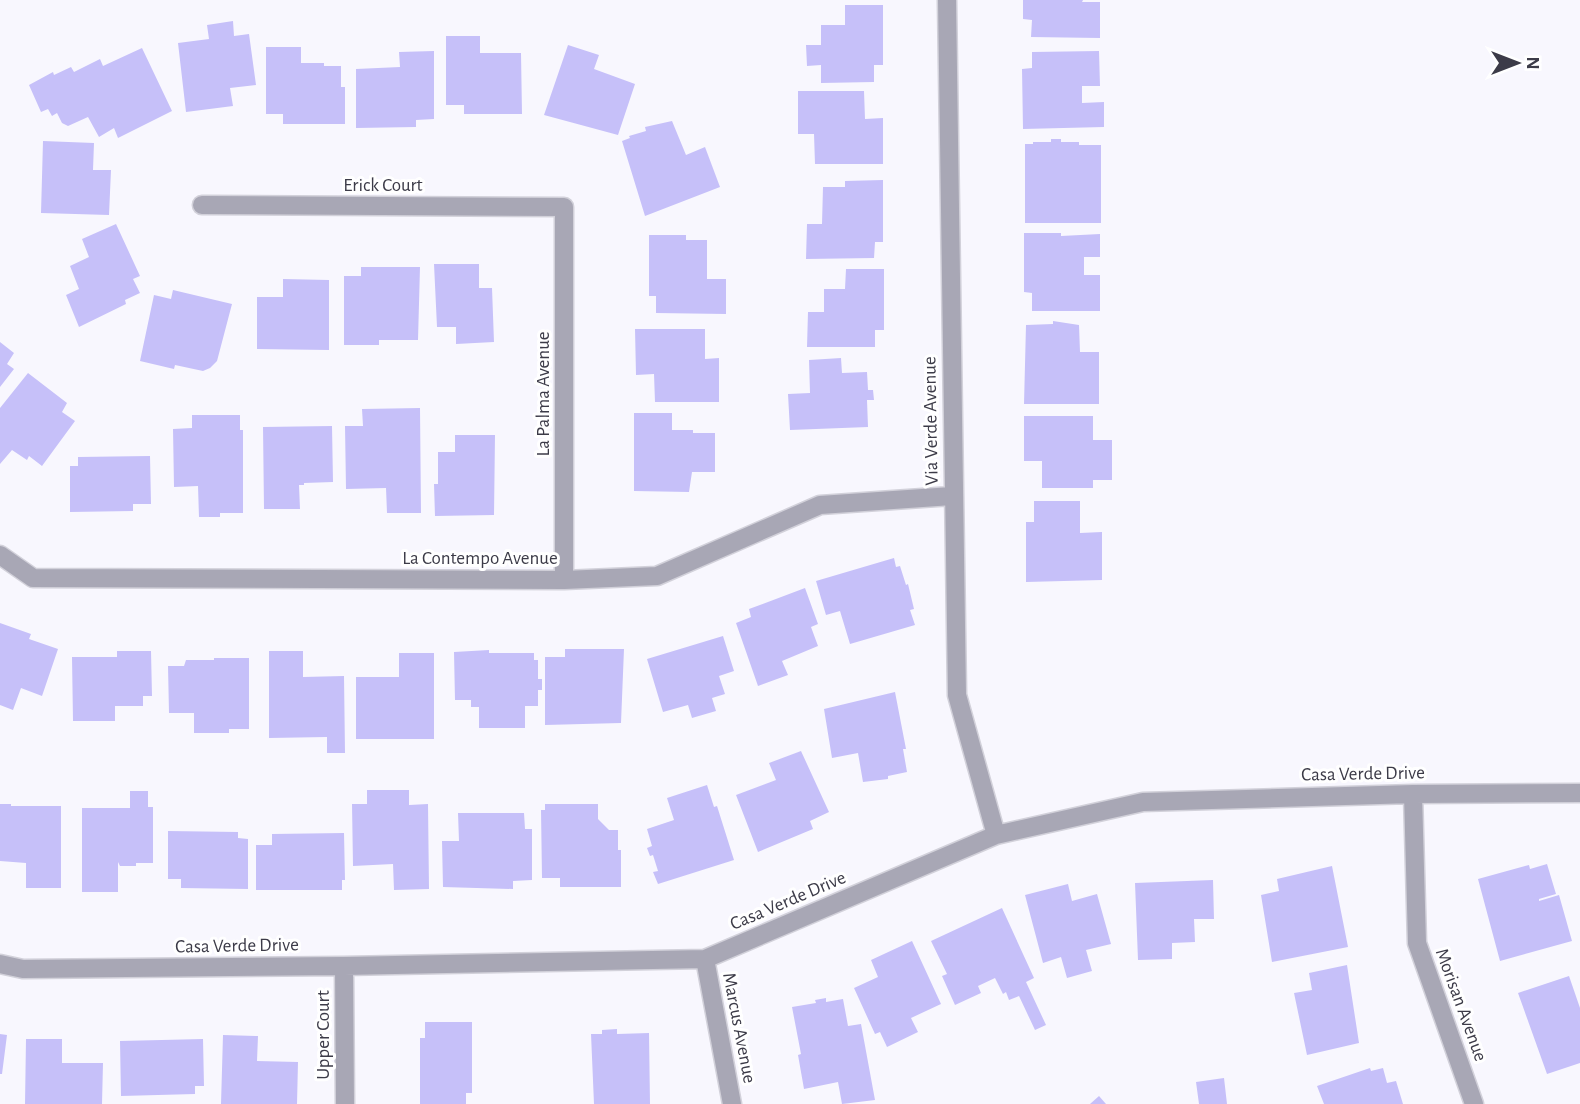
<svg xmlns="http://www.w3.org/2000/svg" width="1580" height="1104" viewBox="0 0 1580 1104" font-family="'Alegreya Sans',sans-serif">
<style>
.building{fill:#c6c0f9}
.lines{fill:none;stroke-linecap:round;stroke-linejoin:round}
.minor-casing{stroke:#d2d1da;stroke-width:21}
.minor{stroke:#a8a7b5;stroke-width:18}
.labels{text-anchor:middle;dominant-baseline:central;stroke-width:6;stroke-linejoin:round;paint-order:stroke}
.street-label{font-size:19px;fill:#3c3b48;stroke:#fff}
</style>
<rect width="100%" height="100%" fill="#f8f7fe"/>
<path class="building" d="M1023,0H1083L1082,2H1100V38L1031,37L1032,20L1023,19Z
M845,5H883V65H874V82L821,83V65L807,66L806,45H821V25H845Z
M233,21L234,36L249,34L256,85L230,88L233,106L186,112L178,43L209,39L207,25Z
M446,36H480V53H521L522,114H464V105H446Z
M568,45L599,55L594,69L635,84L618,135L544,115Z
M266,47H301V63H324V66H341V87H345V124H283V114H266Z
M142,48L172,111L118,138L114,128L99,137L88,117L68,126L62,123L57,113L52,116L48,109L41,112L29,85L53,72L54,75L71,67L74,72L100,59L103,66Z
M434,51V119L416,120V127L356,128V69L400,67L399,52Z
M1099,51L1100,86H1082V103L1104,102V127L1023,129L1022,69L1032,68V52Z
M798,91H864L865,119L883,118V164H815L814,134H798Z
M672,121L686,155L705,147L720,187L645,216L622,141L630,138L629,136L646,131L645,127Z
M1051,139H1061V142H1079V145H1101V223H1025V144H1033V142H1051Z
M43,141L94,143L93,170H111L109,215L41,213Z
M883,180V242H875L874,258L806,259L807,224H822L823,187H845V181Z
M116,224L140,276L133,279L140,293L125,300L126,304L79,327L66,295L79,289L70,266L89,257L82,239Z
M1024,233H1061V236L1100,234V257H1084V275H1100V311H1032V293L1024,292Z
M649,235H686V240H707V279H726V314L656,313V296H649Z
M434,264H479V288H492L494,342L456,344V327H437Z
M361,267H420L418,340H379V345H344V276H361Z
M846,269H884V330H875V347H807L808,312H824V289H845Z
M283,279L329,280V350L257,349V297H283Z
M173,290L232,304L217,361L210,368L203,371L175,365L174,369L140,361L154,295L171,299Z
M1053,321L1079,325L1080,352H1099V404H1024L1026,325L1053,324Z
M635,329H705V359L719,358V402H655L654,374L636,375Z
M0,342L14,353L7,364L14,369L0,387Z
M841,358L842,373L867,372L868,390H873L874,400H867L868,427L790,430L788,394L810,393L809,360Z
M28,373L67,403L62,412L75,421L42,466L29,456L27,460L12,450L0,464V408Z
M420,408L421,513H387L386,488L346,489L345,426H363L362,409Z
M634,413H672V430H693V433H715V472H692L689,492L634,491Z
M192,415H240V430H243V513H220V517H199L198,486L174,487L173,429L192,428Z
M1024,416H1093V440H1112V480H1093V488H1042V461H1024Z
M332,426L333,482L304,483V485H299L300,509H264L263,427Z
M455,435H495L494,515L435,516L434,484H438V452H455Z
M150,456L151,504H133V511L70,512V466H78V457Z
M1034,501H1080V533L1102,532V580L1026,582V522H1034Z
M894,558L896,567L900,566L906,585L908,584L914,609L910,610L915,625L850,644L840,611L826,615L816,581Z
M805,588L818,624L811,627L818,646L782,661L788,675L758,686L736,623L751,617L749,609Z
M0,623L31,634L29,639L58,649L42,696L21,688L13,710L0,705Z
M723,636L734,671L719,676L725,694L712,698L716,711L692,718L688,705L663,712L647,659Z
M565,649H624L621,723L545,725V657H565Z
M489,650V653H534V660H538V679H542V690H538V706H525V728H479V707H471V700H455L454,652Z
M117,651H151L152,696H143V706H115V721H73L72,657H117Z
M269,651H303V677L344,676L345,753H327V737L269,738Z
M399,653H434V739H356V677H399Z
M214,658H249V729H229V733H194V713H169L168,666H184L186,660H214Z
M895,692L906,749H903L907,772L888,776V779L863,782L858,753L832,758L824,709Z
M801,751L829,812L810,821L813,829L758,852L736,795L776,780L769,763Z
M707,785L714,807L717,806L734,860L658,884L653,872L658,871L653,855L650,856L647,848L652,846L647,829L674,820L667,798Z
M367,790H409V805L428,804L429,889L394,890L393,864L353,866L352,804H367Z
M130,791H148V807H153V863H136V866H120L118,862V892H82V808H130Z
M0,804H11V806H61V888H26V863L0,861Z
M545,804H598V819L609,830H618V850H621V887H560V878H542L541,810H545Z
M458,813H524L525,829H532V880L513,881V889L443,887L442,841H459Z
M168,831L238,832V838L248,839V889L181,888V879H168Z
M344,833L345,880H342V890H256V845H272V834Z
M1547,864L1556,894L1539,899V901L1559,895L1572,941L1500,961L1478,879L1529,865L1530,869Z
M1332,866L1348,947L1272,962L1261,895L1279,891L1277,879Z
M1213,880L1214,919H1194L1195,942L1172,943V959L1138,960L1135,883Z
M1068,884L1072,901L1097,894L1111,944L1086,950L1092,971L1067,978L1061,957L1043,963L1025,895Z
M1002,908L1034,978L1026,982L1046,1025L1035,1030L1019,996L1009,1000L1006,992L1003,994L995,978L978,986L981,993L955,1005L942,976L947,974L931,941Z
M912,941L941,1004L911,1018L918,1032L887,1047L880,1032L875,1034L854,988L878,977L871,960Z
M1347,965L1359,1043L1307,1055L1294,993L1312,990L1309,973Z
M1569,976L1580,1008V1063L1547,1074L1518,993Z
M826,998V1002L843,999L848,1026L861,1024L875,1100L842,1104L838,1082L804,1089L798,1055L801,1054L792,1007L816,1003L815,1000Z
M425,1022H472V1093H466V1104H420V1038H425Z
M617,1029V1034L649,1033L650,1104H594L591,1034H602V1030Z
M0,1034L7,1035L2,1074H0Z
M223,1035L258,1036L257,1061L298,1062L297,1104H221Z
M26,1039H62V1063H103L102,1104H25Z
M203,1039L204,1086H195V1094L121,1096L120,1041Z
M1370,1068L1371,1071L1383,1068L1387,1083L1396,1081L1403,1104H1324L1317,1086Z
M1224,1078L1227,1104H1199L1196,1082Z
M1099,1096L1106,1104H1090Z"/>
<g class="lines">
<g class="minor-casing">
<path id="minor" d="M947,0L957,695L996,835
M202,205L564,207V580
M0,555L33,578L564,580L657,576L820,505L952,496
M1413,794L1417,943L1474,1104
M705,959L732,1104
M0,964L23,969L344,966L705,959L996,835L1143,802L1413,794L1580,793
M344,966L345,1104"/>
</g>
<use href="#minor" class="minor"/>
</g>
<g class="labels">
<g class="street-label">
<text x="383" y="185">Erick Court</text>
<text transform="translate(543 394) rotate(-90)">La Palma Avenue</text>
<text transform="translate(931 421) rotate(-91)">Via Verde Avenue</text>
<text x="480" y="558">La Contempo Avenue</text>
<text transform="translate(1363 774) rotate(-1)">Casa Verde Drive</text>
<text transform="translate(788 901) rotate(-23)">Casa Verde Drive</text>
<text transform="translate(237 946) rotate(-1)">Casa Verde Drive</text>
<text transform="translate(1461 1005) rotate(70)">Morisan Avenue</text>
<text transform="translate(739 1028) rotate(79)">Marcus Avenue</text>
<text transform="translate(323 1035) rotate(-90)">Upper Court</text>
</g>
</g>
<g transform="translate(1517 63) rotate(90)" stroke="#ffffff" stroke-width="5" paint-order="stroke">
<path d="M0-5L12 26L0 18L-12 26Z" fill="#3c3b48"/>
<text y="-10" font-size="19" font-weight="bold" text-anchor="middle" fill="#3c3b48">N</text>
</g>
</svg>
